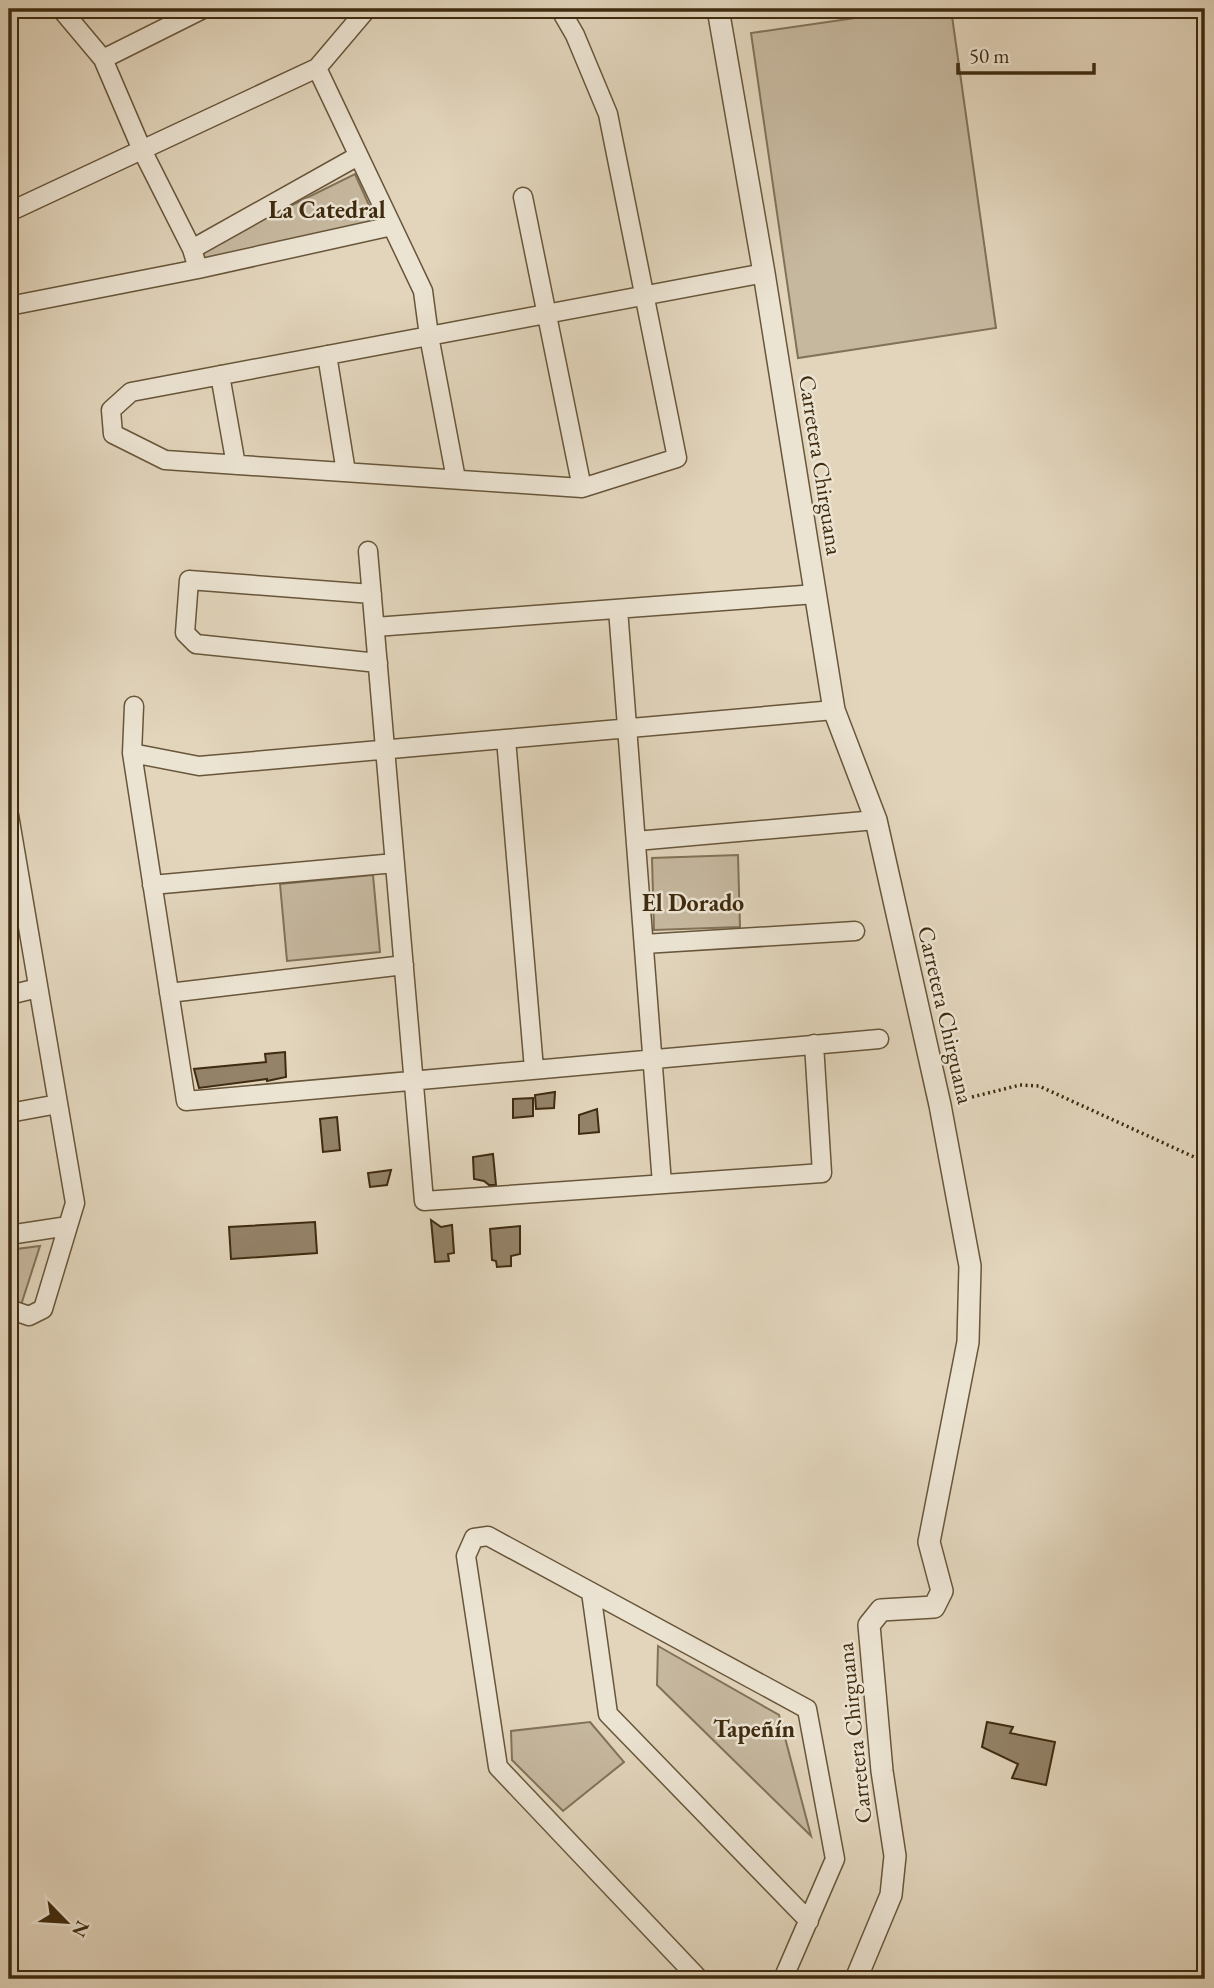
<svg xmlns="http://www.w3.org/2000/svg" width="1214" height="1988" viewBox="0 0 1214 1988" font-family="'EB Garamond',serif">
<style>
.green{fill:#c6b89f;stroke:#827257;stroke-width:2}
.building{fill:#948369;stroke:#3f2b0f;stroke-width:2}
.lines{fill:none;stroke-linecap:round;stroke-linejoin:round}
.minor-casing{stroke:#68563a;stroke-width:21}
.tertiary-casing{stroke:#68563a;stroke-width:24}
.path{stroke:#3f2b0f;stroke-width:3.5;stroke-dasharray:2 3.5;stroke-linecap:butt}
.minor{stroke:#ece4d3;stroke-width:18}
.tertiary{stroke:#ece4d3;stroke-width:21}
.labels{text-anchor:middle;dominant-baseline:central;stroke-width:5;stroke-linejoin:round;paint-order:stroke}
.street-label{font-size:23px;fill:#3f2b0f;stroke:#ece4d3}
.neighbourhood-label{font-size:24px;font-weight:bold;fill:#3f2b0f;stroke:#ece4d3}
</style>
<rect width="100%" height="100%" fill="#e2d5bc"/>
<filter id="stains"><feTurbulence type="fractalNoise" baseFrequency=".00286" numOctaves="4"/><feColorMatrix values="0 0 0 0 .2 0 0 0 0 .09 0 0 0 0 .02 0 0 0 .5 -.17"/></filter>
<radialGradient id="worn" r=".72"><stop offset=".6" stop-color="#630" stop-opacity="0"/><stop offset="1" stop-color="#630" stop-opacity=".3"/></radialGradient>
<path class="green" d="M917,9H951L996,328L798,358L751,33Z
M355,174L378,225L206,262L201,250Z
M738,855L740,927L654,930L652,858Z
M373,875L380,952L287,961L280,884Z
M40,1246L21,1305L9,1301V1250Z
M658,1646L779,1715L811,1836L657,1685Z
M590,1722L624,1762L563,1811L512,1760L511,1731Z"/>
<path class="building" d="M285,1052L286,1077L267,1081V1079L199,1088L194,1069L266,1062L265,1054Z
M555,1092L554,1108L536,1109L535,1095Z
M533,1098V1116L513,1118V1099Z
M597,1109L599,1132L579,1134V1115Z
M337,1117L340,1150L323,1152L320,1119Z
M493,1154L496,1185H489L484,1181L474,1179L473,1157Z
M391,1170L387,1185L370,1187L368,1173Z
M431,1220L441,1227L452,1225L454,1253L448,1254L449,1261L435,1262Z
M315,1222L317,1253L231,1259L229,1227Z
M520,1226V1254L511,1256V1266L497,1267L496,1261L492,1260L490,1229Z
M987,1722L1013,1727L1010,1733L1055,1742L1046,1785L1012,1778L1018,1764L982,1747Z"/>
<g class="lines">
<g class="minor-casing">
<path id="minor" d="M61,9L103,59L142,150L192,249L198,269
M560,9L575,35L608,114L677,458L582,488L165,460L113,434L111,410L131,392C342,353 553,312 764,273
M103,59L203,9
M317,68L423,291L429,336L456,479
M523,197L582,488
M9,212L317,68L367,9
M192,249L358,156
M9,306L198,269L392,226
M327,355L346,472
M220,375L236,465
M368,551L424,1201L822,1173L814,1044
M372,594L189,580L185,633L196,644L378,663
M618,609L662,1184
M375,627L816,594
M134,706L132,753L186,1101L879,1039
M506,739L534,1069
M132,753L199,766L834,710
M9,815L75,1203L43,1309L29,1316L9,1309
M636,841L876,820
M152,885L395,863
M644,944L855,931
M169,993L404,965
M9,995L38,988
M9,1113L58,1104
M9,1235L68,1226
M591,1592L608,1714L809,1921
M699,1979L498,1767L466,1556L474,1538L488,1536L807,1709L835,1859L783,1979"/>
</g>
<g class="tertiary-casing">
<path id="tertiary" d="M718,9L764,273L834,710L876,820L940,1105L970,1266L968,1342L929,1542L942,1591L934,1607L881,1610L869,1625L882,1771L895,1856L891,1895L856,1979"/>
</g>
<path class="path" d="M956,1101L1020,1085L1039,1086L1205,1162"/>
<use href="#minor" class="minor"/>
<use href="#tertiary" class="tertiary"/>
</g>
<g class="labels">
<g class="street-label">
<text transform="translate(821 465) rotate(81)">Carretera Chirguana</text>
<text transform="translate(946 1015) rotate(77)">Carretera Chirguana</text>
<text transform="translate(854 1733) rotate(-96)">Carretera Chirguana</text>
</g>
<g class="neighbourhood-label">
<text x="327" y="209">La Catedral</text>
<text x="693" y="902">El Dorado</text>
<text x="754" y="1728">Tapeñín</text>
</g>
</g>
<rect width="1214" height="1988" fill="none" stroke="#e2d5bc" stroke-width="35"/>
<rect x="10" y="10" width="1193" height="1967" fill="none" stroke="#3f2b0f" stroke-width="3.5"/>
<rect x="18" y="18" width="1179" height="1953" fill="none" stroke="#3f2b0f" stroke-width="2"/>
<g transform="translate(66 1922) rotate(115)" stroke="#ece4d3" stroke-width="5" paint-order="stroke">
<path d="M0-5L12 26L0 18L-12 26Z" fill="#3f2b0f"/>
<text y="-10" font-size="19" font-weight="bold" text-anchor="middle" fill="#3f2b0f">N</text>
</g>
<path d="M958 63v10h136v-10" fill="none" stroke="#3f2b0f" stroke-width="3.5"/>
<text x="969" y="63" font-size="21" fill="#3f2b0f" stroke="#ece4d3" stroke-width="5" paint-order="stroke">50 m</text>
<rect width="100%" height="100%" filter="url(#stains)"/>
<rect width="100%" height="100%" fill="url(#worn)"/>
</svg>
